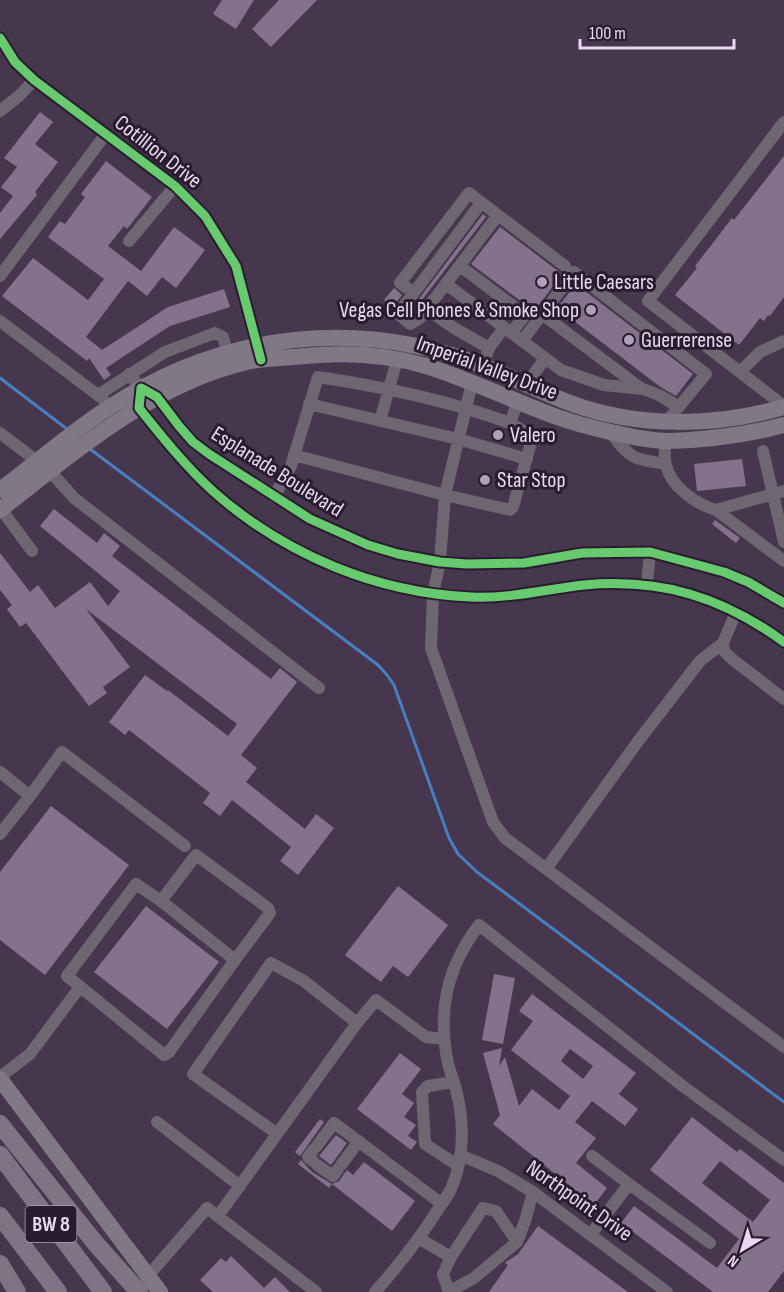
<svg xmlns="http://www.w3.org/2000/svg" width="784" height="1292" viewBox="0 0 784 1292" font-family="'Sofia Sans Condensed',sans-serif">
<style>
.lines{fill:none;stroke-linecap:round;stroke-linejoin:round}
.stream{stroke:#4a7ec2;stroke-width:3}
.building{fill:#84728c;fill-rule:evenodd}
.minor{stroke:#6e6771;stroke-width:12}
.major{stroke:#817885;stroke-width:16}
.highway{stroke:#7e7483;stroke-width:18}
.cycleway-casing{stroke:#291c2f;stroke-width:13}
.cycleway{stroke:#67ca6e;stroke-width:9}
.poi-dot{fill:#b1a0b9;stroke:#291c2f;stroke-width:2}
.labels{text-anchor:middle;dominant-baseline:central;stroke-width:6;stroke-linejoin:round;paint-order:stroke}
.shield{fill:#291c2f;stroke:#b0a0b8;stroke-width:1.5}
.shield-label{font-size:21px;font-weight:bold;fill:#ead8f2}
.street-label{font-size:22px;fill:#ead8f2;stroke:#291c2f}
.poi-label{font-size:22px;fill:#ead8f2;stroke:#291c2f;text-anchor:start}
</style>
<rect width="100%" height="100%" fill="#46374e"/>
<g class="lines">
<path class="stream" d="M0,378L67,429
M90,449L378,665L387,675L394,685L449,838L458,854L477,872L784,1102"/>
</g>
<path class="building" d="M222,0H254L236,29L213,14Z
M279,0H317L271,47L252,29Z
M40,112L53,122L35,144L58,162L35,192L37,195L0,239V213L13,196L1,187L17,167L4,158Z
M784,156V297L770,316L768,315L764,321L760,318L739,345L675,295L697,268L695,266L709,248L732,218L734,220Z
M106,161L152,197L127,229L124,226L108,246L141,271L174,227L205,250L176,288L162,277L147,296L128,281L86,337L102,350L168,307L224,289L230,307L170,326L106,368L111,375L104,380L89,358L87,361L2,296L33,258L88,300L104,279L48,237L60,221L65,224L85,197L81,194Z
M483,214L486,217L411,314L409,312Z
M500,227L562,274L533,313L530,308L471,264Z
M576,284L693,374L676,396L659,386L557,308Z
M394,288L402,295L393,307L384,300Z
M742,459L746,486L697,491L694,464Z
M54,509L97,543L104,533L120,546L112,556L271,679L280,668L297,682L241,755L257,768L246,782L305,829L316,814L334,828L298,875L280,861L291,847L232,800L220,816L203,803L210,793L129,730L125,735L109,722L145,675L167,691L168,690L228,736L237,724L86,609L130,667L103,687L107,693L89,706L26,623L20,627L7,609L12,605L0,590V553L30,592L38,585L55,608L90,582L108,606L120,591L40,526Z
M715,520L740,538L736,543L712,524Z
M51,806L129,865L45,975L0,940V872Z
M398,886L448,925L408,977L393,966L381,982L345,955Z
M146,906L219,962L167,1029L94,972Z
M494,974L515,978L503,1044L482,1040Z
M532,994L636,1073L619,1094L638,1109L625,1126L592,1101L575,1122L596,1138L576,1163L607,1188L594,1205L493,1124L500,1115L483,1053L502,1048L499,1066L505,1057L519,1106L532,1089L559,1110L570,1096L511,1050L533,1021L519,1011ZM570,1049L593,1066L583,1079L561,1061Z
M400,1053L421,1069L402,1094L414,1103L404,1117L416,1125L408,1136L417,1142L411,1150L357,1109Z
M692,1117L737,1152L740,1149L784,1183V1271L768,1292H713L621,1223L634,1206L717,1268L739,1239L650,1170ZM720,1161L770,1200L753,1222L702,1183Z
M320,1119L324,1122L300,1156L295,1152Z
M336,1135L347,1143L331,1165L319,1156Z
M301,1160L312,1172L332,1184L329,1188L298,1164Z
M364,1162L415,1201L392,1231L332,1184L339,1181L347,1170L353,1175Z
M538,1226L628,1292H489L508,1265L505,1263L506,1262L518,1254Z
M231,1256L264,1288L275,1277L290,1292H213L200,1280L221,1258L226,1262Z"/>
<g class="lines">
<path class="minor" d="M0,38L15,62L34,80L175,186L205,216L236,266L259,353
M0,111L19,96L34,80
M784,122L648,301L784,406
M481,203L398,314L410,324L420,318L498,215
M129,241L175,186
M460,266L525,315L511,333
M0,276L105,135
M446,284L561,370L604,385L643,389L659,395L679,407
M413,292L400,283L469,193L565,266
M427,309L454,328L489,348
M542,314L642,389
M0,321L103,399
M522,341L574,272L706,374L667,421
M487,354L489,348L504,328
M740,372L760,352L784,341
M129,374L141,388L157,397L179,426L193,442L209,454L310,519L368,545L398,554L440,562L467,564L524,563L582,553L650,552L724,572L748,582L784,603
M472,383L445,495L440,562L433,593L431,648L493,822L505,838L784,1047
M526,384L545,359
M98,395L165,352L215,333L223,337L227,352
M140,401L139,408C163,438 187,468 215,493C286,555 377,593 471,597C509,599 547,589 584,585C661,578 722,597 784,642
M309,404L458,439L527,459
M380,421L397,360
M609,431C632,459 629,458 665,464
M0,433L50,471L74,498L319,688
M665,441C665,449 664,458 666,465C671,487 696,504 716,510L784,561
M763,451L784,542
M294,455L445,495L510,510L513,507L532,439L530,435L510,423
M274,497L291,466L318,377C385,387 447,400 510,423L518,401
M1,509L32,551
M716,510L784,491
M647,584L650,552
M723,643L724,651L732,659L784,699
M0,772L30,796L0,834
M30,796L62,752L185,846
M546,869L639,740L700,661L723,643L736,612
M136,884L161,901L235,960L169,1052L164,1055L67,976Z
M161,901L196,855L268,908L270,913L235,960
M0,1077L30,1054L80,987
M454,1082L428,1086L422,1092L425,1144L457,1165
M157,1122L240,1186
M276,1133L193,1074L271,963L304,981L357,1023
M316,1147L334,1123L442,1204
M460,1155L498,1171L533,1192L667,1292
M592,1156L629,1184
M313,1161L308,1157L313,1150
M317,1165L333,1176L338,1169
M341,1165L359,1141
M218,1216L357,1023L376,1000L426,1037L444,1039
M591,1234L629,1184L710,1243
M420,1239L451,1257
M148,1276L207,1208L316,1292
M375,1292C399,1265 420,1238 439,1208C444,1201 450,1193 453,1184C464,1157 464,1122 457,1094C455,1083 450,1073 448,1063C437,1011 447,967 479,925L684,1087L784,1160
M448,1292L474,1278L517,1242L525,1221L533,1192
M449,1292L443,1274L451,1257L483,1208L496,1211L517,1242"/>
<path class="major" d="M0,490C38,462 73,430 113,405C227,332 360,317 486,367C514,378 541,392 570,403C637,428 716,427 784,407
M0,510C75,452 152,384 247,362C266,358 286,358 305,356C347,352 386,354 426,366C471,380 513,401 557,417C582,426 642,441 668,441C707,440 746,435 784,425
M0,1079L160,1292"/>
<path class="highway" d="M0,1124L96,1244L139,1292
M0,1155L103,1292
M0,1216L58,1292
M0,1264L17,1292"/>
<g class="cycleway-casing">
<path id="cycleway" d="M0,38L15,62L34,80L175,186L205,216L236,266L261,360
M784,603L748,582L724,572L650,552L582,553L524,563L467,564L440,562L398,554L368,545L310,519L209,454L193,442L179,426L157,397L141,388L139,408C163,438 187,468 215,493C286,555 377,593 471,597C509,599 547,589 584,585C661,578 722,597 784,642"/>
</g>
<use href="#cycleway" class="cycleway"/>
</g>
<g class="poi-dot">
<circle cx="542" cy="282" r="6"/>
<circle cx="591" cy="310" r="6"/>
<circle cx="629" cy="340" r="6"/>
<circle cx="498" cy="435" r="6"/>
<circle cx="485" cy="480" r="6"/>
</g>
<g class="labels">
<rect class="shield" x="25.5" y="1206" width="51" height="36" rx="4.5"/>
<g class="shield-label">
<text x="51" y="1224">BW 8</text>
</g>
<g class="street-label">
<text transform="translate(158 152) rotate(38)">Cotillion Drive</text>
<text transform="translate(487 368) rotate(20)">Imperial Valley Drive</text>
<text transform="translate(277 472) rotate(32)">Esplanade Boulevard</text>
<text transform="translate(579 1201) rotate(35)">Northpoint Drive</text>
</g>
<g class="poi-label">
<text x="554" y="282">Little Caesars</text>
<text x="579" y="310" text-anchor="end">Vegas Cell Phones &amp; Smoke Shop</text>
<text x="641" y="340">Guerrerense</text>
<text x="510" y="435">Valero</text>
<text x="497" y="480">Star Stop</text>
</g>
</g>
<g transform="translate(742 1250) rotate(218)" stroke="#291c2f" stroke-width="4.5" paint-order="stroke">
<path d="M0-4.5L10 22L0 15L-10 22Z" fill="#ead8f2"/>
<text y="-9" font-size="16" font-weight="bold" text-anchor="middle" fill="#ead8f2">N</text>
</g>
<path d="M580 39v9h154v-9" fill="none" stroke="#ead8f2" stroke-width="3"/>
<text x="589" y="39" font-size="18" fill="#ead8f2" stroke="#291c2f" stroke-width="4.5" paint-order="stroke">100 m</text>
</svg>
